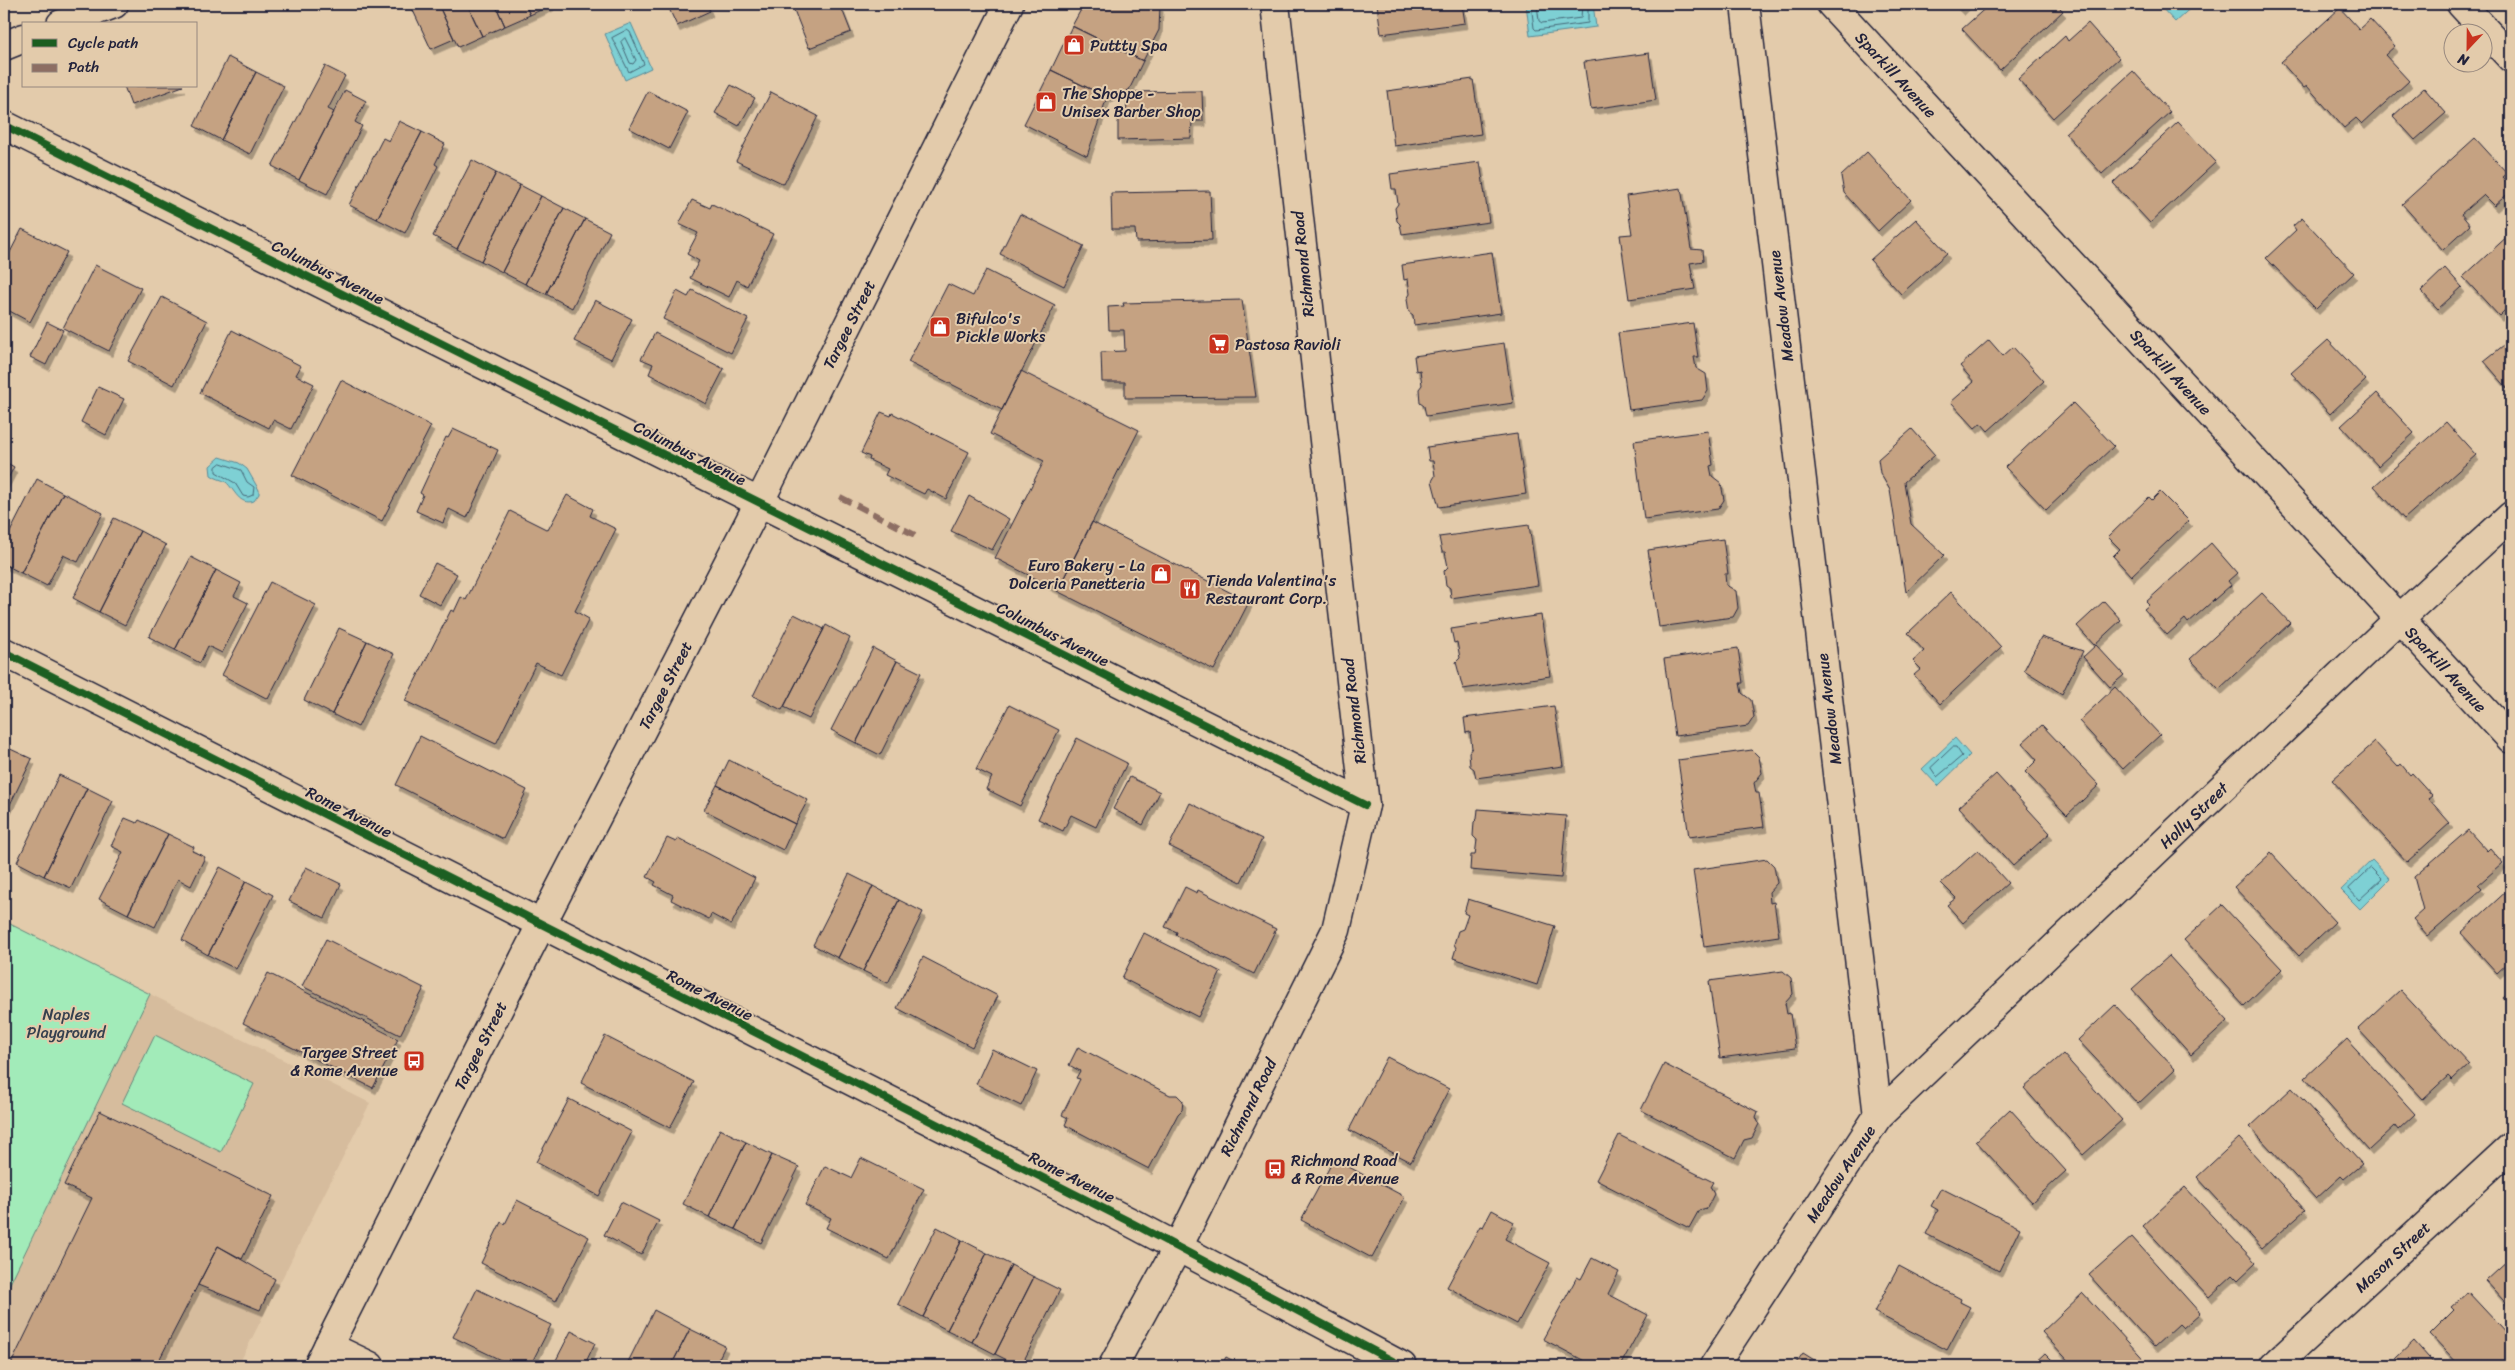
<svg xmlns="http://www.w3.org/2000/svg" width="2515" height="1370" viewBox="0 0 2515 1370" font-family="Sriracha,sans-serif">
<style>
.built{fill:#d6bc9d}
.green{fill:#a2ebb9;stroke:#62867a}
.water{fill:#7ed0d4;stroke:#598a97}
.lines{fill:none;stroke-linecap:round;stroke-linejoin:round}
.shore{stroke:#476878;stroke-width:1}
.building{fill:#c5a282;stroke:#22223b;filter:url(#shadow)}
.minor-casing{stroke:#22223b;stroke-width:31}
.major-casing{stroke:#22223b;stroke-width:31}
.minor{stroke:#e3cbab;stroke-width:28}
.major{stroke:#e3cbab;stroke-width:28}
.quiet{stroke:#8d6e63;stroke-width:6;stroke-dasharray:12 6;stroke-linecap:butt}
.cycleway-casing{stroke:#e3cbab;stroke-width:11}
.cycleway{stroke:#1b5e20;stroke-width:8}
.labels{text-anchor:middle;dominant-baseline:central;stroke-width:4;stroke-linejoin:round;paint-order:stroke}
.poi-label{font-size:16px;fill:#22223b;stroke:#e3cbab;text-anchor:start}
.street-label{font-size:16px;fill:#22223b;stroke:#e3cbab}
.park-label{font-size:16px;fill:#35404e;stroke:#e3cbab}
</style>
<defs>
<filter id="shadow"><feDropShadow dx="3" dy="5.5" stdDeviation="0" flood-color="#0004"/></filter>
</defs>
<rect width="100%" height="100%" fill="#e3cbab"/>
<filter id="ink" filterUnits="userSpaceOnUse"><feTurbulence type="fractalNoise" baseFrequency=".02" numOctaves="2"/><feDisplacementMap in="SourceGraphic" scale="10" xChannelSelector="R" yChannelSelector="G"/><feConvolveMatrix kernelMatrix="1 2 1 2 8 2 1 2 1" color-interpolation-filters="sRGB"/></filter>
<g filter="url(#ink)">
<path class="built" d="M150,994L370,1103L238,1366H4V1296Z"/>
<path class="green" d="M4,921L150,994L4,1296Z
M155,1035L254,1084L221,1152L122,1103Z"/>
<path class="water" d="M1526,4H1593L1596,27L1530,36Z
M2158,4H2195L2175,22Z
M631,23L651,68L625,80L605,34Z
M220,457L239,463L247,469L259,490V494L254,501C239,506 235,490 226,482C221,479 216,479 211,475L210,466Z
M1955,738L1970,755L1938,786L1922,769Z
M2372,860L2390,879L2360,909L2341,890Z"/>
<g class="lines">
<path class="shore" d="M1531,4L1534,28L1536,30L1588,23V4
M1537,4L1539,21L1542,23L1581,18L1582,4
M627,30L630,32L644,64L629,72L612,38Z
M625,38L636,60L633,64L630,63L621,42Z
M221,463L241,470L247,482L254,487L253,495L248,497L243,496L235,483L216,472V467Z
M1953,747H1956L1962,756L1937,777L1931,768Z
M2371,868L2382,879L2359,900L2349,889Z"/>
</g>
<path class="building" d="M410,4H438L454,39L431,49Z
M438,4H467L482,36L458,47Z
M467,4H495L505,26L482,36Z
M495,4H525L530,15L505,26Z
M525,4H551V5L530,15Z
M667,4H707L710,11L677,26Z
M810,4H840L851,32L809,48L794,10Z
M1084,4H1155L1160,6L1159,30L1143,61L1072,26Z
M1377,4H1462L1465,23L1381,34Z
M1955,4H1967L1961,10Z
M1990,4H2056L2063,11L2000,70L1962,29Z
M2340,8L2359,29L2370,19L2395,46L2385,55L2409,81L2362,124L2356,118L2344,128L2307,86L2304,88L2281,62Z
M2088,23L2119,58L2053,118L2018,79L2065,36L2068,41Z
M1072,26L1143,61L1129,90L1107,97L1051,70Z
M1649,53L1656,100L1591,109L1584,62Z
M228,57L256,72L221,140L194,126Z
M325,66L345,76L328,109L334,112L299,180L272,166Z
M1051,70L1107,97L1087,156L1024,124Z
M2133,71L2170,112L2102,174L2065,133Z
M256,72L284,86L250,154L221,140Z
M1473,79L1481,134L1394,146L1387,91Z
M731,85L755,98L739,126L715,113Z
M124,86H183L131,105Z
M2424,88L2446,113L2415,140L2393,116Z
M345,90L366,101L355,122L362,126L327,194L299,180Z
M648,91L688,112L669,149L629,128Z
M1202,91L1203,121H1192L1191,138L1118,140V117H1127L1126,92Z
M771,92L818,116L784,184L736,161Z
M399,121L422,132L377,219L349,205L383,138L389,141Z
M2178,122L2216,162L2150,223L2113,183Z
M422,132L445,144L435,164L438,166L405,233L377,219Z
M2475,138L2507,173L2502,177L2511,187V191L2494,206L2483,195L2461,214L2470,225L2443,250L2402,204Z
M1867,152L1911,200L1878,231L1844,193L1841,176Z
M472,160L496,173L457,249L433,236Z
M1480,162L1489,222L1402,234L1400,224L1397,221L1395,208L1398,204L1396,189H1392L1390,174Z
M496,173L520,185L481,261L457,249Z
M520,185L541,196L502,272L481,261Z
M1681,188L1691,249L1702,250L1703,261L1690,263L1695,289L1629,299L1620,235L1632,234L1626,196Z
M1210,191L1212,240L1136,242L1135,229H1112L1111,193Z
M541,196L564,208L525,284L502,272Z
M692,200L710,208L712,204L773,234L747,286L737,280L729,297L690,278L699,261L687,254L698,233L679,224Z
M564,208L585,219L546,294L525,284Z
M1020,214L1084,246L1064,286L1000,254Z
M2302,218L2354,273L2316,309L2266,258L2296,230L2293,226Z
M585,219L610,232L572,308L546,294Z
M1916,219L1947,253L1901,294L1870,260Z
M22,229L67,252L30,322L4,308V264Z
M2511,233V304L2499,316L2463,277Z
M1492,252L1501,313L1414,325L1413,315L1409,312L1407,299L1410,294L1408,279L1404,280L1402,265Z
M95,265L141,288L109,351L63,328Z
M2445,268L2462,287L2438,309L2421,291Z
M986,270L1055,305L1002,410L908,362L948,284L973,296Z
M692,290L748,319L731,353L663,319L677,291L688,297Z
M162,297L207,321L174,385L128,361Z
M595,300L632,319L611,359L574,341Z
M1242,300L1256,397L1125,398V382H1102L1101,352L1125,351L1124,330H1109L1108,307L1124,306L1123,303Z
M47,322L63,330L46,365L30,357Z
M1693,323L1698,357H1694L1696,368L1706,374L1708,391L1702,400L1629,410L1618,333Z
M232,330L301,366L296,375L314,384L291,429L273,420L269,428L200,393Z
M655,333L724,369L706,404L649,374L653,364L641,359Z
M1989,340L2003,356L2013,347L2044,381L1988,431L1981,423L1975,428L1951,402L1974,382L1960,366Z
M2328,340L2366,380L2330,414L2291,373Z
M1504,343L1513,403L1426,416L1424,406L1420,403L1419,389L1422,385L1420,370L1416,371L1414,356Z
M2504,345L2511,354V387L2508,389L2484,361Z
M1021,371L1139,430L1058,590L995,558L1044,461L990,434Z
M341,380L431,426L382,521L292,475Z
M98,387L124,399L106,435L81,422Z
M2377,393L2414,433L2378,466L2341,426Z
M2073,403L2114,446L2046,510L2005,467Z
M881,412L891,416L892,413L969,452L946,499L927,489L924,494L885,475L888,469L869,460L870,457L861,453Z
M2446,422L2476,455L2404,519L2374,486Z
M453,429L498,450L467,518L449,509L443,523L416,511L423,495L420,493L446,437L448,438Z
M1912,429L1935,455L1904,482L1911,524L1944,555L1906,592L1890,490L1880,473L1878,459Z
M1708,431L1713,465L1710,466L1712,476L1721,483L1724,500L1718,509L1644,519L1634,441Z
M1517,434L1526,494L1439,507L1432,481L1435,476L1433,461H1429L1427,447Z
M4,461L14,467L4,486Z
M37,479L63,493L21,573L4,564V544Z
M2160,492L2189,521L2131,576L2113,556L2120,549L2108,537L2149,497L2152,500Z
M63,493L103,513L78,562L63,555L47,586L21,573Z
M567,495L593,509L590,516L616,529L575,611L589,619L561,675L536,663L496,744L405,701L451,610L454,612L461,597L466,600L510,511L548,530Z
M969,496L1009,519L992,550L951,531Z
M114,518L140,531L99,612L73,598Z
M1092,522L1249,602L1214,670L1057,591Z
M1529,525L1538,585L1451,598L1450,588L1446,585L1444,571L1448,567L1445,552H1442L1439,537Z
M140,531L166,545L125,625L99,612Z
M1723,539L1728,574H1725L1726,585L1736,591L1738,608L1733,617L1659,627L1648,550Z
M2211,543L2237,573L2228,581L2231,585L2188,623L2185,619L2167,635L2144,609L2149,605L2146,602Z
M191,557L216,570L175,650L149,637Z
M435,563L457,574L440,605L419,594Z
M216,570L241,583L234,596L248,603L222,653L208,646L200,663L175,650Z
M270,582L316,605L268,699L222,675Z
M1951,592L2001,647L1940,704L1914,675L1921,669L1913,661L1924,651L1908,633Z
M2262,593L2290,623L2219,689L2190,659Z
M2104,601L2121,620L2094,645L2077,626Z
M794,614L824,629L782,710L753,696Z
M1541,615L1550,676L1463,689L1456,662L1460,658L1457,642L1454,643L1451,629Z
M826,625L850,638L809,719L784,707Z
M339,628L367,641L332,714L304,700Z
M2041,637L2083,651L2062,694L2024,670Z
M367,641L394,654L358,727L332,714Z
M2096,645L2124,675L2110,687L2083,657Z
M873,648L897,661L856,743L831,730Z
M1738,648L1743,683H1740L1742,693L1751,700L1754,717L1748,726L1675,736L1664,659Z
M897,661L921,673L880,755L856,743Z
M2115,687L2160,735L2123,769L2079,721Z
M1009,705L1059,730L1020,806L986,789L992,777L976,769Z
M1554,706L1563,766L1476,778L1474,769L1470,766L1469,752L1472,748L1470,732L1466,733L1464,718Z
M2042,725L2099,785L2067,815L2025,772L2037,760L2022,743Z
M420,736L527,790L503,839L396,785Z
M1077,738L1127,763L1096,827L1071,815L1063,831L1038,819Z
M2375,742L2398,767L2401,764L2410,775L2412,773L2432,795L2428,798L2450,823L2407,862L2332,780Z
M6,747L32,759L4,817V751Z
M1752,750L1759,757L1762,773L1754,783L1756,793H1759L1764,827L1689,837L1678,760Z
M729,760L808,800L795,824L717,785Z
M1996,774L2050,833L2013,866L1959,807Z
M59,775L87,788L44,876L17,862Z
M1130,777L1160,792L1143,825L1113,809Z
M717,785L795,824L783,850L704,810Z
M87,788L113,801L71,888L44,876Z
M1190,803L1262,839L1241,882L1169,846Z
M1478,809L1566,816L1561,878L1470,870L1471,855H1475L1477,840L1473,836L1474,822L1477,819Z
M125,818L137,823L139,820L168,834L128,914L99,899L123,852L111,846Z
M2468,830L2487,851L2490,848L2503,863L2478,885L2482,889L2428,936L2413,919L2423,910L2414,877Z
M168,834L194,847L192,851L205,857L191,886L178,879L155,927L128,914Z
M667,838L676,842L678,838L755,878L731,925L711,914L709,919L671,900L673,895L654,885L656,882L647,877Z
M1978,850L2008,883L1963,923L1947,905L1956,898L1941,883Z
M2271,853L2335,922L2299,956L2234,887Z
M1767,859L1774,866L1777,883L1769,892L1770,903L1774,902L1779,936L1704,947L1693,870Z
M220,867L246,881L208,955L182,940Z
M306,867L341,884L325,918L289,901Z
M849,874L873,886L838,958L813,945Z
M246,881L273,895L236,969L208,955Z
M873,886L899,900L863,971L838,958Z
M1185,887L1197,893L1198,890L1276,929L1254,974L1176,935L1177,932L1165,927Z
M2511,887V960L2497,973L2461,933Z
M1468,899L1555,926L1537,985L1453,958L1456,948L1454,944L1458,931L1463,929L1468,915L1464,913Z
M899,900L923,912L888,983L863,971Z
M2222,905L2282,969L2244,1006L2184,940Z
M1144,933L1221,972L1198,1017L1122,978Z
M326,939L424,988L400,1035L302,986Z
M2169,956L2228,1021L2191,1055L2132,989Z
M923,957L998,996L972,1047L897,1008Z
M1783,971L1791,978L1793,994L1785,1003L1787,1014L1790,1013L1795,1048L1720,1058L1709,981Z
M268,973L398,1039L373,1088L243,1023Z
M2400,990L2469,1064L2452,1080L2448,1076L2423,1099L2358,1029Z
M2511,990V1006L2503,997Z
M2115,1005L2175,1069L2138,1104L2078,1040Z
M605,1036L694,1082L670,1128L581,1083Z
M2347,1039L2415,1114L2398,1130L2395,1126L2369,1150L2305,1078Z
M1078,1047L1170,1095H1177L1183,1101L1182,1110L1178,1114L1149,1169L1065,1125L1068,1118L1062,1115L1080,1079L1076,1078L1080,1071L1069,1065Z
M992,1049L1037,1071L1021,1106L976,1084Z
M2063,1054L2122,1120L2083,1155L2024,1088Z
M1387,1057L1449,1089L1411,1162L1349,1130Z
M1664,1064L1758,1112L1756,1117L1759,1124L1752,1138L1744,1140L1735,1158L1641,1110Z
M2292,1088L2362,1164L2344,1179L2341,1176L2316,1199L2250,1127Z
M569,1099L632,1132L599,1196L536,1162Z
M2010,1109L2066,1171L2032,1202L1976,1141Z
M100,1111L273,1196L242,1259L218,1246L156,1366H16L11,1364L92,1198L64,1185Z
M720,1129L746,1142L709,1217L683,1204Z
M1619,1135L1713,1182L1710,1187L1714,1194L1707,1208L1699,1210L1689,1228L1596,1180Z
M2239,1138L2305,1210L2262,1248L2197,1177Z
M746,1142L772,1155L735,1229L709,1217Z
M772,1155L799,1167L761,1243L735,1229Z
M861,1158L924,1189L889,1259L826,1228L831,1218L805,1205L825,1166L851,1178Z
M1334,1159L1405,1197L1372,1258L1301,1220Z
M2185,1187L2256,1263L2238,1280L2233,1275L2209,1297L2143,1226Z
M1941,1188L2020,1228L1999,1271L1926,1234L1938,1210L1931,1206Z
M517,1200L589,1237L556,1301L481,1263L501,1222L505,1224Z
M621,1202L659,1221L641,1255L604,1235Z
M1492,1210L1514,1222L1505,1239L1550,1263L1517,1324L1447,1287L1480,1226L1483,1227Z
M937,1227L962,1240L923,1317L898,1304Z
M2132,1237L2200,1313L2183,1328L2179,1324L2154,1347L2089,1275Z
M962,1240L987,1253L947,1330L923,1317Z
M218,1246L275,1279L260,1310L198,1285Z
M987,1253L1011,1265L972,1342L947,1330Z
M1592,1258L1619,1272L1608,1294L1648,1315L1620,1366H1594L1543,1339L1577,1277L1581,1279Z
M2511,1258V1309L2486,1281Z
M1011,1265L1034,1277L995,1354L972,1342Z
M1899,1266L1961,1299L1960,1302L1970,1307L1947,1350L1874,1312Z
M1034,1277L1060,1290L1021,1366H1019L995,1354Z
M477,1289L551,1325L530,1366H513L453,1337Z
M2468,1292L2511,1338V1366H2460L2430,1334L2454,1310L2451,1307Z
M2083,1293L2150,1366H2073L2042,1332Z
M654,1310L690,1329L671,1366H626Z
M690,1329L725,1346L715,1366H671Z
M571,1331L595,1343L584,1366H553Z
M2414,1341L2436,1366H2395L2400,1362L2396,1358Z
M1803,1353L1824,1366H1794Z
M2045,1353L2058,1366H2031Z
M1226,1357L1243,1366H1221Z"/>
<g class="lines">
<g class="minor-casing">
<g id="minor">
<path id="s1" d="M1831,4L2511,739"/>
<path d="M2461,4L2511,58"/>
<path d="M61,24L114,4"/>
<path d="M4,46L24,38"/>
<path d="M4,125L1365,805"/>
<path d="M4,652L1132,1223L1402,1366"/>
<path id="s2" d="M1878,1116L2399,619L2511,516"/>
<path d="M328,1346L370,1366"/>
<path id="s3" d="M1714,1366L1878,1116L1745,4"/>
<path id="s4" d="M2274,1366L2511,1147"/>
</g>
</g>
<g class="major-casing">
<g id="major">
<path id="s5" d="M318,1366L541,925L759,503L1009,4"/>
<path id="s6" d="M1113,1366L1178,1247L1336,930L1365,805L1275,4"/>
</g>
</g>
<use href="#minor" class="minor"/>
<use href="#major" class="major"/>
<path class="quiet" d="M840,497L917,536"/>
<g class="cycleway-casing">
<path id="cycleway" d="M4,125L1365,805
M4,652L1132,1223L1402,1366"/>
</g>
<use href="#cycleway" class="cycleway"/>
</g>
</g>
<defs>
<g id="shop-square" transform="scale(1.125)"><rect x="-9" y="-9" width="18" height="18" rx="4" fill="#c8321e" stroke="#e3cbab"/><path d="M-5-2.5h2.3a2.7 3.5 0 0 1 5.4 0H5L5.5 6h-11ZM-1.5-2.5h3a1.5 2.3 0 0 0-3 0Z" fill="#fff"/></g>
<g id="supermarket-square" transform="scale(1.125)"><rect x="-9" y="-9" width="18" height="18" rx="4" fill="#c8321e" stroke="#e3cbab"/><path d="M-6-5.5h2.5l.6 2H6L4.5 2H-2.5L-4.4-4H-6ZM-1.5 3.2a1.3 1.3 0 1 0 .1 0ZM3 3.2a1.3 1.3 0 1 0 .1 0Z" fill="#fff"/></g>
<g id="restaurant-square" transform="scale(1.125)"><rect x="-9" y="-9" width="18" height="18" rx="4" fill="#c8321e" stroke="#e3cbab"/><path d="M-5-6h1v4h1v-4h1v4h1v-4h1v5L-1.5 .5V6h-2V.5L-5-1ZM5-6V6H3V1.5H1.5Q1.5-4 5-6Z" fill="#fff"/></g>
<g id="bus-square" transform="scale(1.125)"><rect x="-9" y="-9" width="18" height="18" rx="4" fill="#c8321e" stroke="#e3cbab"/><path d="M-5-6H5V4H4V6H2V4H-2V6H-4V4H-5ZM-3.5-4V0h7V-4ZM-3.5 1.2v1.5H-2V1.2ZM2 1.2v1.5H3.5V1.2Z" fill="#fff"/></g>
</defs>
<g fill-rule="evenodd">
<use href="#shop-square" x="1074" y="45"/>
<use href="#shop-square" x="1046" y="102"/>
<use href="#shop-square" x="940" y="327"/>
<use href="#supermarket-square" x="1219" y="344"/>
<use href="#shop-square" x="1161" y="574"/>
<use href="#restaurant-square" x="1190" y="589"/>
<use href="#bus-square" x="414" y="1061"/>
<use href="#bus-square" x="1275" y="1169"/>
</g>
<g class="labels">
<g class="poi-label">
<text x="1090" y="45">Puttty Spa</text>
<text x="1062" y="93">The Shoppe -<tspan x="1062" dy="18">Unisex Barber Shop</tspan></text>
<text x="956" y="318">Bifulco's<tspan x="956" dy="18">Pickle Works</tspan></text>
<text x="1235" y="344">Pastosa Ravioli</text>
<text x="1145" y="565" text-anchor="end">Euro Bakery - La<tspan x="1145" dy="18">Dolceria Panetteria</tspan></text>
<text x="1206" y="580">Tienda Valentina's<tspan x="1206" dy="18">Restaurant Corp.</tspan></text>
<text x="398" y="1052" text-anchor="end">Targee Street<tspan x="398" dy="18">&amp; Rome Avenue</tspan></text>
<text x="1291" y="1160">Richmond Road<tspan x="1291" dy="18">&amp; Rome Avenue</tspan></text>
</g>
<g class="street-label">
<text stroke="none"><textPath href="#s1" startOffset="96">Sparkill Avenue</textPath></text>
<text transform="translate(1303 264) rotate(-96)">Richmond Road</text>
<text transform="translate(328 272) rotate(27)">Columbus Avenue</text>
<text transform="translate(1781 306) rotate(-97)">Meadow Avenue</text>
<text stroke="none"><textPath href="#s5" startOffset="1169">Targee Street</textPath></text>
<text stroke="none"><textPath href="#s1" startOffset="501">Sparkill Avenue</textPath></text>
<text transform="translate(690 453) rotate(27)">Columbus Avenue</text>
<text transform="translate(1053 634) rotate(27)">Columbus Avenue</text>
<text stroke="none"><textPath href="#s1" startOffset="906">Sparkill Avenue</textPath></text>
<text stroke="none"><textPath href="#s5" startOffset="764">Targee Street</textPath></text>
<text transform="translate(1829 709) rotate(-97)">Meadow Avenue</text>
<text transform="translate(1354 711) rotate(-97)">Richmond Road</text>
<text transform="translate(349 812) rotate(27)">Rome Avenue</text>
<text stroke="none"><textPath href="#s2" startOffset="436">Holly Street</textPath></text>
<text transform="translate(710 995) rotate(27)">Rome Avenue</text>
<text stroke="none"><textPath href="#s5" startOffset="359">Targee Street</textPath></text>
<text stroke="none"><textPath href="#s6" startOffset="292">Richmond Road</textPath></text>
<text stroke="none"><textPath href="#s3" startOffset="230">Meadow Avenue</textPath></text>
<text transform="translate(1072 1177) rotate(27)">Rome Avenue</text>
<text stroke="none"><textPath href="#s4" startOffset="161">Mason Street</textPath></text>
</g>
<g class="park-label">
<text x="66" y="1014">Naples<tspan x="66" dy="18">Playground</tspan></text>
</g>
</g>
<rect width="2515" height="1370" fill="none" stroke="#e3cbab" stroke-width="20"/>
<rect x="10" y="10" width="2495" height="1350" fill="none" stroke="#22223b" stroke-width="2" filter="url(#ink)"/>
<rect x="22" y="22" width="175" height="65" fill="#e3cbab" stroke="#96877e"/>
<rect x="32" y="39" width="25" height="8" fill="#1b5e20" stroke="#96877e"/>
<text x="68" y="48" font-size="15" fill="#22223b">Cycle path</text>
<rect x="32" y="64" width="25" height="8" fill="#8d6e63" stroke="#96877e"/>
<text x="68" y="72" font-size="15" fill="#22223b">Path</text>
<g transform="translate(2468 48) rotate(202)"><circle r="24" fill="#e3cbab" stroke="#96877e"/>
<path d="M0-4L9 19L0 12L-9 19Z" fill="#c8321e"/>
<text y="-8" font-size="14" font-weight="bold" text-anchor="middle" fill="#22223b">N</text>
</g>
</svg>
